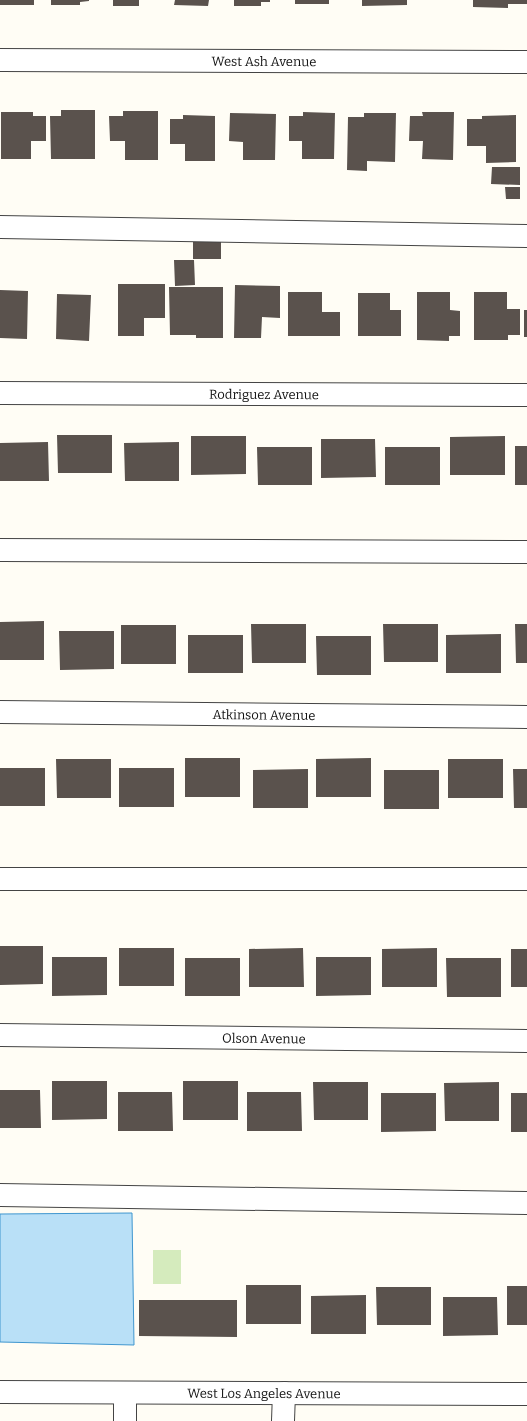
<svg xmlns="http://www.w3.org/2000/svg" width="527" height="1421" viewBox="0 0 527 1421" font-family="Bitter,serif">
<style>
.green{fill:#d5ebbd}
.water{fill:#b9e0f7;stroke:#3f96cf}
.building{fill:#5a524d}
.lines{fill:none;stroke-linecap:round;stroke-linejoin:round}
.minor-casing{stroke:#444;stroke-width:24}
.minor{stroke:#fff;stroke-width:22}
.labels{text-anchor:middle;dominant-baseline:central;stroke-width:4;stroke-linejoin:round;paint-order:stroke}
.street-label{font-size:13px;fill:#111;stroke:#fff}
</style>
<rect width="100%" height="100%" fill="#fffdf5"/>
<path class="green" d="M153,1250H181V1284H153Z"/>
<path class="water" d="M132,1213L134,1345L0,1342V1214Z"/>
<path class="building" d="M0,0H34V5H0Z
M51,0H89V1L80,2V5H51Z
M113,0H139V6H113Z
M175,0H209L208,6L174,5Z
M234,0H270V2H261V6H234Z
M295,0H329V4H295Z
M362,0H407V5L362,6Z
M473,0H527V4H508V8L473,7Z
M61,110H95V159H51L50,116H61Z
M123,111H158V160H125V141H110L109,116H123Z
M1,112H33V116H46V141H31V159H1Z
M303,112L335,113L334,159H302V141H289V116H303Z
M422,112H454L453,160L422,159L423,141H409L410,116H423Z
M230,113L276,114L275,160H243V142L229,141Z
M364,113H396L395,162L367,161V171L347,170L348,117H364Z
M183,115L215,116V161H185V144H170V119H183Z
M516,115V162L486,163V146H467V119H482V116Z
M492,167H520V185L491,184Z
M505,187H520V199H506Z
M193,240H221V259H193Z
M174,260H194L195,285L175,286Z
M118,284H165V318H144V336H118Z
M235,285L280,286V318L262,317L261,338H234Z
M169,287H223V338H196V335H170Z
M0,290L28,291L27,339L0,338Z
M288,292H322V312H340V336H288Z
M417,292H450V310L460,311V336H449V341L417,340Z
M474,292H507V309H520V335H508V340H474Z
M358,293H390V310H401V336H358Z
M57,294L91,295L89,341L56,339Z
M524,310H527V337H524Z
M57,435H112V473H58Z
M191,436H246V474L191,475Z
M505,436V475H450V437Z
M321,439H375L376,477L321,478Z
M48,442L49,481H0V443Z
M179,442V481H125L124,443Z
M515,446H527V485H515Z
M257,447H312V485H258Z
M385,447H440V485H385Z
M44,621V660H0V622Z
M251,624H306V663H252Z
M383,624H438V662H384Z
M515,624H527V663H516Z
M121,625H176V664H121Z
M59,631H114V669L60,670Z
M501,634V673H446V635Z
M188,635H243V673H188Z
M316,636H371V675H317Z
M185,758H240V797H185Z
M371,758V797H316V759Z
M56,759H111V798H57Z
M448,759H503V798H448Z
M0,768H45V806H0Z
M119,768H174V807H119Z
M308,769V808H253V770Z
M513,769H527V808H514Z
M384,770H439V809H384Z
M0,946H43V984L0,985Z
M119,948H174V986H119Z
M303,948L304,987H249V949Z
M437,948V987H382V949Z
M511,949H527V987H511Z
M52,957H107V995L52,996Z
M316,957H371V995L316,996Z
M185,958H240V996H185Z
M446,958H501V997H447Z
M52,1081H107V1119L52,1120Z
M183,1081H238V1120H183Z
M313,1082H368V1120H314Z
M499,1082V1121H445L444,1083Z
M0,1090H40L41,1128H0Z
M118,1092H172L173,1131H118Z
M247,1092H301L302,1131H247Z
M381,1093H436V1131L381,1132Z
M511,1093H527V1132H511Z
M246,1285H301V1324H246Z
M507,1286H527V1325H507Z
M376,1287H431V1325H377Z
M366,1295V1334H311V1296Z
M443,1297H497L498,1335L443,1336Z
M139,1300H237V1337L139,1336Z"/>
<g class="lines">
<g class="minor-casing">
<g id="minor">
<path id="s1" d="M0,60L527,62"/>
<path d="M0,227L527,236"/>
<path id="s2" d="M0,393L527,395"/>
<path d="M0,550L527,552"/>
<path id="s3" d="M0,712L527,717"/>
<path d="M0,879H527"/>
<path id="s4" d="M0,1035L527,1041"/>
<path d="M0,1195L527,1203"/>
<path id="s5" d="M0,1392L527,1394"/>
<path d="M125,1421V1393"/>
<path d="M283,1421L284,1393"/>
</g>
</g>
<use href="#minor" class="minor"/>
</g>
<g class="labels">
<g class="street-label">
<text stroke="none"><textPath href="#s1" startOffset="264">West Ash Avenue</textPath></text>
<text stroke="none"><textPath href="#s2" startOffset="264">Rodriguez Avenue</textPath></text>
<text stroke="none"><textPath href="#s3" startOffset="264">Atkinson Avenue</textPath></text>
<text stroke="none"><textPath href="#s4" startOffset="264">Olson Avenue</textPath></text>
<text stroke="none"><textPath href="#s5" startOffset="264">West Los Angeles Avenue</textPath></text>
</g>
</g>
</svg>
